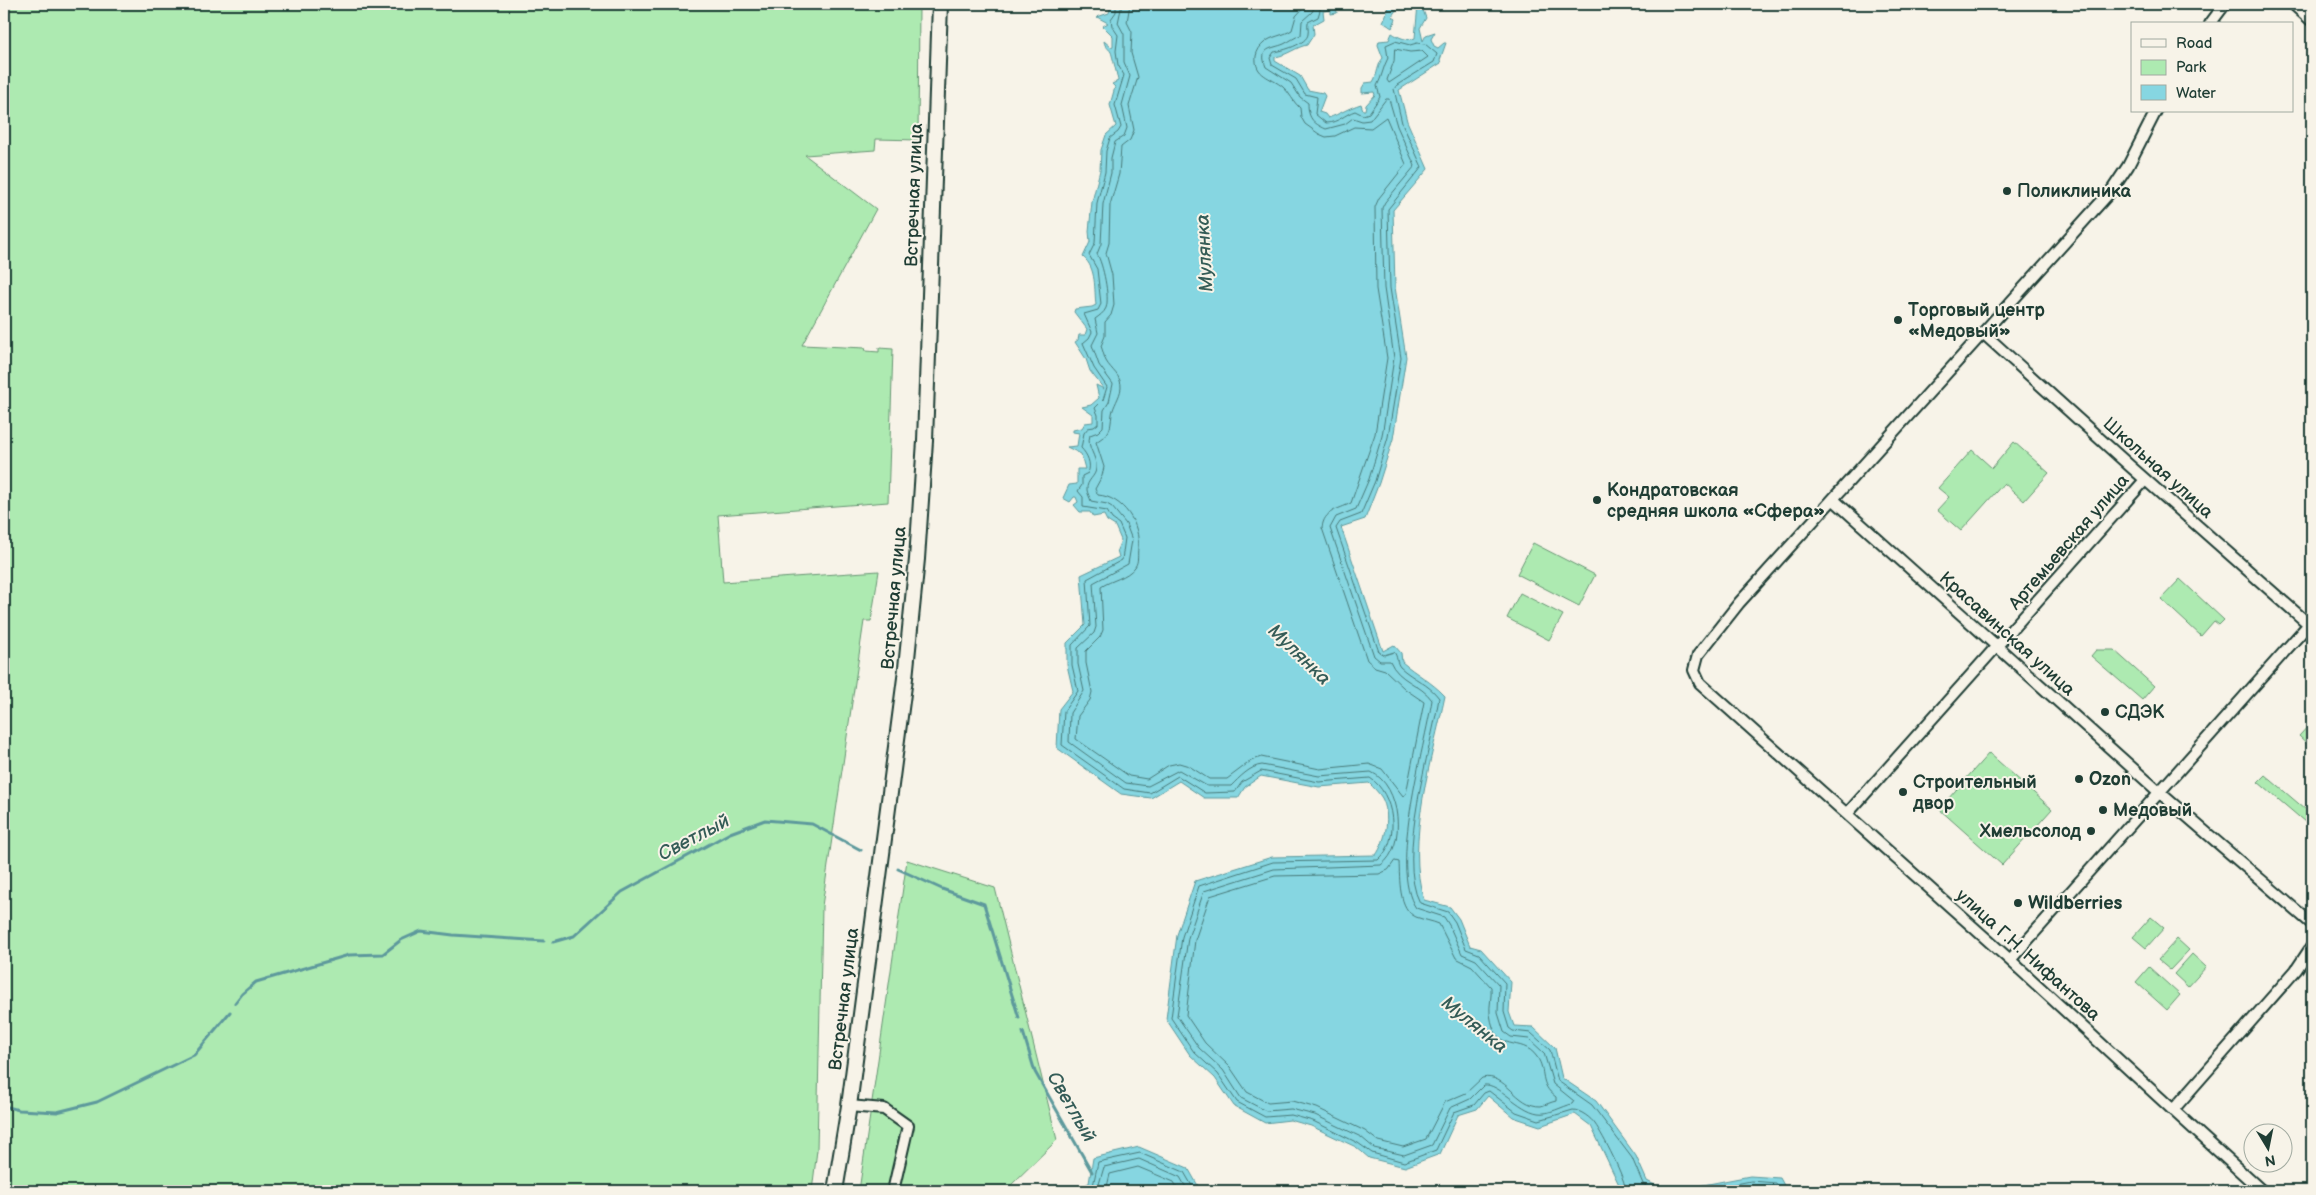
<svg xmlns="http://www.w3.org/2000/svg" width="2316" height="1195" viewBox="0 0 2316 1195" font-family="'Balsamiq Sans',sans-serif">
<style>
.green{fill:#adeab1;stroke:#669472}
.water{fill:#86d6e1;stroke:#5d999c}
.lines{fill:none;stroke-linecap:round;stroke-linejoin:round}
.shore{stroke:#487a79;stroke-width:1}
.stream{stroke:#5d999c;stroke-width:3}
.street-casing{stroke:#1f3d34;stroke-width:14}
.secondary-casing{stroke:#1f3d34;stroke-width:18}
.street{stroke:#f7f3e8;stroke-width:10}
.secondary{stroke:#f7f3e8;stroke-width:14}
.poi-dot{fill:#1f3d34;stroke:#f7f3e8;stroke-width:2}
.labels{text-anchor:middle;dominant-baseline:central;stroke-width:4;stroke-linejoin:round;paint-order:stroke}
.poi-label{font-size:18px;font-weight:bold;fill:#1f3d34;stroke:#f7f3e8;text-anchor:start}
.street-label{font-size:18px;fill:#1f3d34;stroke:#f7f3e8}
.water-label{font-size:19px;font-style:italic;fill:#345c57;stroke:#f7f3e8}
</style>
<rect width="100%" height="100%" fill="#f7f3e8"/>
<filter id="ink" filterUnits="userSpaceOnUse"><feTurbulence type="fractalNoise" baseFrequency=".02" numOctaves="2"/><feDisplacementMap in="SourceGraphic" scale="10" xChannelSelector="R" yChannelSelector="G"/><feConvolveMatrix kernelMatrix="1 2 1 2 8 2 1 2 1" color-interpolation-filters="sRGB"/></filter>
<g filter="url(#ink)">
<path class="green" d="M4,4H919L918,140L876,139L875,150L805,155L876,209L802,345L865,348L866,351L879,352V348L893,349L888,502L718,515L723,582L879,571L871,621H864L822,906L817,1150L812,1191H4Z
M2014,442L2049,473L2024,501L2004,483L1961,531L1937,510L1949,497L1938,488L1972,450L1992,468Z
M1533,543L1595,575L1579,606L1517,574Z
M2180,579L2224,620L2219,625L2214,621L2201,636L2161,599Z
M1520,593L1563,615L1549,640L1507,618Z
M2096,650H2114L2154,686L2142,700L2091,656Z
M2312,722V748L2299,736Z
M1989,753L2052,809L2002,865L1939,809Z
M2265,775L2312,815V828L2258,782Z
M907,860L995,888L1057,1140L1005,1191H859Z
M2151,917L2164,928L2146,948L2133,937Z
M2177,939L2189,950L2170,970L2158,960Z
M2192,954L2206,967L2188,987L2174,974Z
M2149,967L2180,995L2167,1010L2136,982Z"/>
<path class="water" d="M1111,4H1336L1337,13L1331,14V10L1323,11L1324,19L1313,25L1314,34L1307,45C1296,47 1288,55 1275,57V61L1300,76L1308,90L1323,93L1325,96L1319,112L1325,114L1328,118C1340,114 1348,108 1361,104L1363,110H1365L1366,105L1375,95L1374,92L1362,93V88L1365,83L1373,82C1378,74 1377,65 1383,58L1378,45L1379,41L1389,40L1392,33C1398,37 1408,42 1415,38L1418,4H1425L1423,10L1426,18L1420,28L1423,41L1426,35L1435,32L1431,39L1434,46L1438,48L1444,43H1446L1440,60L1441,63L1399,90L1407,121L1428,169L1393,210L1395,287L1406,357L1393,439L1379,483L1365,519L1341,527L1383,651L1394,645L1401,653L1402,662C1416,674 1432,682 1445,696C1433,754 1405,843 1424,900L1450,907L1459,919L1470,946L1481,949L1511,982L1509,1012L1514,1026L1533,1027L1555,1048L1562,1078L1596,1101L1636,1156L1647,1181L1666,1191H1622L1591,1126L1575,1114L1540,1126L1513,1117L1488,1096L1477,1109L1458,1115L1440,1154L1405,1167L1369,1158L1356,1147L1311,1126L1290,1120L1265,1123L1234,1106L1215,1078L1190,1055L1166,1019L1177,935L1195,881L1272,857L1376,855C1386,841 1391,815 1382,798C1379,793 1373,787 1369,783L1319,787L1261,776L1245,787L1238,798H1204L1179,781L1151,798L1121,794L1057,748L1059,709L1073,691L1067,665V643L1085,625L1081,575L1119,557L1117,550L1121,540L1115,526L1107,521L1104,515L1093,517L1090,512H1080L1074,505L1078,502L1076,497H1074L1070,502L1063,498L1069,485L1077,484V469H1085L1081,454L1067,447L1077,446L1079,433L1073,432V430L1082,428L1085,423L1093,422V415L1082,407L1091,405L1099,398L1096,385L1104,389L1090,371L1086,359L1075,342L1078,340L1079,335H1085L1087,329L1074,312L1075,309L1092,307L1096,305C1094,290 1097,268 1083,257L1090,242L1089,231L1092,202L1100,170L1101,150L1106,135L1116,126L1110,105L1115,87L1112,84L1118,81C1118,79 1112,54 1111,52C1108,47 1105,48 1104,41L1111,47L1113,46V36L1103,26L1108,23L1097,17L1109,13Z
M1386,4H1400L1392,16L1396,19L1392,28L1383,22L1388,10Z
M1139,1147L1188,1168L1201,1191H1070L1089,1183L1093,1158Z
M1750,1176L1780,1178L1787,1191H1672Z"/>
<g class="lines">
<path class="shore" d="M1116,4V12L1111,19L1112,26L1118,35L1116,51L1118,65L1124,75L1115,105L1121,127L1118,132L1110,138L1106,151L1105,172L1097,203L1095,243L1089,255L1097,269L1101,304L1098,310L1084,314L1092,332L1089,338L1083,343L1094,368L1107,387L1103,400L1095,408L1098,415V424L1094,427L1088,428L1084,433L1081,448C1087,454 1092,464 1088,473L1082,476V485L1078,491L1083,497V507L1107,511L1112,519L1119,524L1125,538L1122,560L1087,579L1090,626L1072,645V665L1078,691L1064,711L1062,745L1124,789L1150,793L1178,776L1205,793L1235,792L1242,782L1261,771L1319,782L1370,778C1394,793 1401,841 1378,860L1273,862L1199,886L1182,937L1171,1018L1194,1052L1218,1074L1237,1102L1265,1117L1291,1115L1313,1121L1358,1143L1372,1153L1404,1162L1436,1150L1454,1112L1474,1105L1484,1093L1489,1091L1516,1112L1539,1120L1573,1110C1580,1110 1591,1118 1595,1124C1603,1135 1625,1178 1626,1191
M1122,4L1118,23L1124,34V62L1130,76L1122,105L1127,128L1124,136L1115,142L1111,158V173L1103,204L1101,244L1097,254C1103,264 1110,297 1106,308C1104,313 1099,316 1095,319L1098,333L1092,345L1099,365L1113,384L1109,402L1104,410L1103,427L1098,432L1090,435C1086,448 1097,455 1096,468C1096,477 1086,480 1087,490C1087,492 1090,498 1091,501L1107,504L1112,507L1126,524L1132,540L1128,564L1093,583L1096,627L1094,633L1078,648V664L1084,691L1070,713L1069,742L1126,783L1148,786L1179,770L1207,786H1231C1239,778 1250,766 1262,765L1319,776L1371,772C1401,785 1407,847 1381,865L1274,869L1204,891L1188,938L1177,1016L1199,1048L1223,1070L1241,1098L1266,1111L1291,1109L1315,1115L1361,1137L1374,1148L1404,1155L1432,1145L1450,1108L1470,1099L1484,1085C1499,1083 1518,1110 1538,1113C1548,1115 1563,1106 1572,1104L1574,1101L1553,1084L1544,1053L1529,1039L1511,1037L1504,1032L1498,1013L1499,985L1476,960L1462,954L1449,925L1444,917L1416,908C1388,868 1425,747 1432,700C1421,684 1398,681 1390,661H1380L1374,656L1330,528L1336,517L1356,509L1369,479L1382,436L1394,358L1384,288L1382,208L1385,202L1415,166L1397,126L1389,99H1386L1370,120L1362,121L1353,118L1345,124L1326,129C1312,123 1308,117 1308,103L1300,97L1291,83L1266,67C1258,47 1272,49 1284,44C1290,41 1295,37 1301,35L1302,21L1312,12L1316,4
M1130,4L1127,22L1132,32L1131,53L1138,77L1129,106L1134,130L1130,140L1121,147L1119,174L1110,205L1109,243L1106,253L1112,275L1114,305L1111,315L1105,322V336L1101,346C1103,351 1104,357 1106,361C1111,370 1122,376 1121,388C1120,397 1113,406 1112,414C1110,431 1111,432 1096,442L1104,467L1102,476L1095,489L1098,495C1123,497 1141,524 1138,548C1137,555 1139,561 1135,567C1127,578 1111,580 1101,587L1103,630L1100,637L1086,651V663L1092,692L1090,700L1078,716L1076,739L1129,776L1147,779L1169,765L1179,763L1189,766L1209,779H1227L1251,761L1261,757L1320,769L1369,764L1382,769L1403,796L1406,794L1424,702L1405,689L1385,670L1375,667L1367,660L1322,528C1324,510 1338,510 1351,503L1375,434L1387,358L1376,289L1375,207L1379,198L1406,164L1386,117L1371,128L1354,127L1335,136L1326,137L1319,134L1305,124L1301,117L1300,108C1293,102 1290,93 1283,87C1271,77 1254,76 1256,56C1257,51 1260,46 1264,43C1271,36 1283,36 1292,30L1296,16L1307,4
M1330,4L1321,7L1318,17L1308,22C1307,27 1309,29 1308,34C1307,44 1282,51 1274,52L1270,58L1272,65L1296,79L1305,94L1317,97L1315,114L1326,123C1338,123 1345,114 1355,111L1363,115L1369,113L1380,97L1377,86C1382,77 1383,67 1388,58L1386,45L1395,41L1410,45L1417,43L1425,44L1437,54L1434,62L1397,85L1394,89L1402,123L1422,167L1388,209L1390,288L1401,358L1388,437L1375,481L1361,514L1340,522L1336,528L1379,652L1384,655L1394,652C1398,657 1396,662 1400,667C1413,679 1429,684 1439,698C1431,750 1396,857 1420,903L1448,912L1455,922L1466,949L1479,954L1505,983L1504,1012L1509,1028L1513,1031L1531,1033L1550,1050L1558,1081L1592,1105L1632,1158L1643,1184L1655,1191
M1395,49L1410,52L1422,51L1428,57L1389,83L1387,80L1394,61Z
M1395,861L1399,862C1400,879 1398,909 1416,917C1424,920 1432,921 1439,924L1456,958L1472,966L1491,987C1492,996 1489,1006 1490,1014C1496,1057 1521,1034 1537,1057C1547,1071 1538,1084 1556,1097V1101C1551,1102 1545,1105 1541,1106C1516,1107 1506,1072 1482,1078L1466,1093L1445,1102L1426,1139L1403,1147L1378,1141L1365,1131L1317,1108L1292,1101L1268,1103L1247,1092L1230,1067L1205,1043L1186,1015L1195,940L1210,896L1275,876L1379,874L1388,870Z
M1083,1191L1093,1186L1098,1162L1140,1153L1184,1172L1195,1191
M1097,1191L1104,1167L1139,1159L1180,1177L1188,1191
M1106,1191L1110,1174L1138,1167L1174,1182L1179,1191
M1699,1191L1751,1181L1776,1183L1781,1191"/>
<path class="stream" d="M898,869L942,889L984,904L1019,1018
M553,942L574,936L622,892L730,833L765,820L812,824L861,850
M235,1003L242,994L256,982L349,955L383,954L401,940L421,931L453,935L544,941
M1023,1032L1035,1072L1092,1172
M4,1106L19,1110L57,1112L97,1102L194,1055L230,1012"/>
<g class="street-casing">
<path id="street" d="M2293,4L2312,21
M2210,24L2225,4
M2156,111L2128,166L2112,190L1739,603L1698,655L1694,670L1700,683L2010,960L2173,1110L2296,970L2312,946
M1983,333L2131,467L2312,627
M1834,500L2159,792L2312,924
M1847,814L2145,480
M2010,960L2309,624
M849,1106L884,1109L908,1126L893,1191
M2173,1110L2262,1191"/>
</g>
<g class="secondary-casing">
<path id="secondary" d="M835,1191L849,1106L905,678L917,559L925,441L940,4"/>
</g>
<use href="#street" class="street"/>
<use href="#secondary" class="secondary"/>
</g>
</g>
<g class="poi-dot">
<circle cx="2007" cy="191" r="5"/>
<circle cx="1898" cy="320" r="5"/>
<circle cx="1597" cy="500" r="5"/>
<circle cx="2105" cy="712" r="5"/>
<circle cx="2079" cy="779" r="5"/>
<circle cx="1903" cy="792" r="5"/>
<circle cx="2103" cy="810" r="5"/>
<circle cx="2091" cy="831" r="5"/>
<circle cx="2018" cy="903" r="5"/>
</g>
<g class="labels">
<g class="poi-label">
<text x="2017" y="191">Поликлиника</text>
<text x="1908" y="310">Торговый центр<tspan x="1908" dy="21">«Медовый»</tspan></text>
<text x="1607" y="490">Кондратовская<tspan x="1607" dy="21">средняя школа «Сфера»</tspan></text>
<text x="2115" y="712">СДЭК</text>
<text x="2089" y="779">Ozon</text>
<text x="1913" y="782">Строительный<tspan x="1913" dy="21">двор</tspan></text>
<text x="2113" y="810">Медовый</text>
<text x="2081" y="831" text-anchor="end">Хмельсолод</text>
<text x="2028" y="903">Wildberries</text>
</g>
<g class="street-label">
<text transform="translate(914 195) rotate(-88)">Встречная улица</text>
<text transform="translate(2158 468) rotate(42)">Школьная улица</text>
<text transform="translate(2069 542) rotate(-49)">Артемьевская улица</text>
<text transform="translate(894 598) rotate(-85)">Встречная улица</text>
<text transform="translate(2007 634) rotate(42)">Красавинская улица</text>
<text transform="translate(2028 955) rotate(42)">улица Г.Н. Нифантова</text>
<text transform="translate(844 999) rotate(-83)">Встречная улица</text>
</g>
<g class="water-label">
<text transform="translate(1205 253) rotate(-93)">Мулянка</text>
<text transform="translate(1299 655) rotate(44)">Мулянка</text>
<text transform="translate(694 838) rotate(-28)">Светлый</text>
<text transform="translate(1474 1025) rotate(39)">Мулянка</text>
<text transform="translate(1071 1107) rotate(60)">Светлый</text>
</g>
</g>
<rect width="2316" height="1195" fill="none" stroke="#f7f3e8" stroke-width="20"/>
<rect x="10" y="10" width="2296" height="1175" fill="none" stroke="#1f3d34" stroke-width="2" filter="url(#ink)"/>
<rect x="2131" y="22" width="162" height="90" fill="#f7f3e8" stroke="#a1aaa0"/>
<rect x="2141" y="39" width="25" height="8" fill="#f7f3e8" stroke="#a1aaa0"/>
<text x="2176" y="48" font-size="15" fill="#1f3d34">Road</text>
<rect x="2141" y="60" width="25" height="15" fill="#adeab1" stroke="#a1aaa0"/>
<text x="2176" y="72" font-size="15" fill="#1f3d34">Park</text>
<rect x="2141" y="85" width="25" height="15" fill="#86d6e1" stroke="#a1aaa0"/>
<text x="2176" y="98" font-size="15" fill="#1f3d34">Water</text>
<g transform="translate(2268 1148) rotate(170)"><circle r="24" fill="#f7f3e8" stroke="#a1aaa0"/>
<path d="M0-4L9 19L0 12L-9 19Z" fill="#1f3d34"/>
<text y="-8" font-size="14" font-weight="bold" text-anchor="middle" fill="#1f3d34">N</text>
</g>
</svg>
